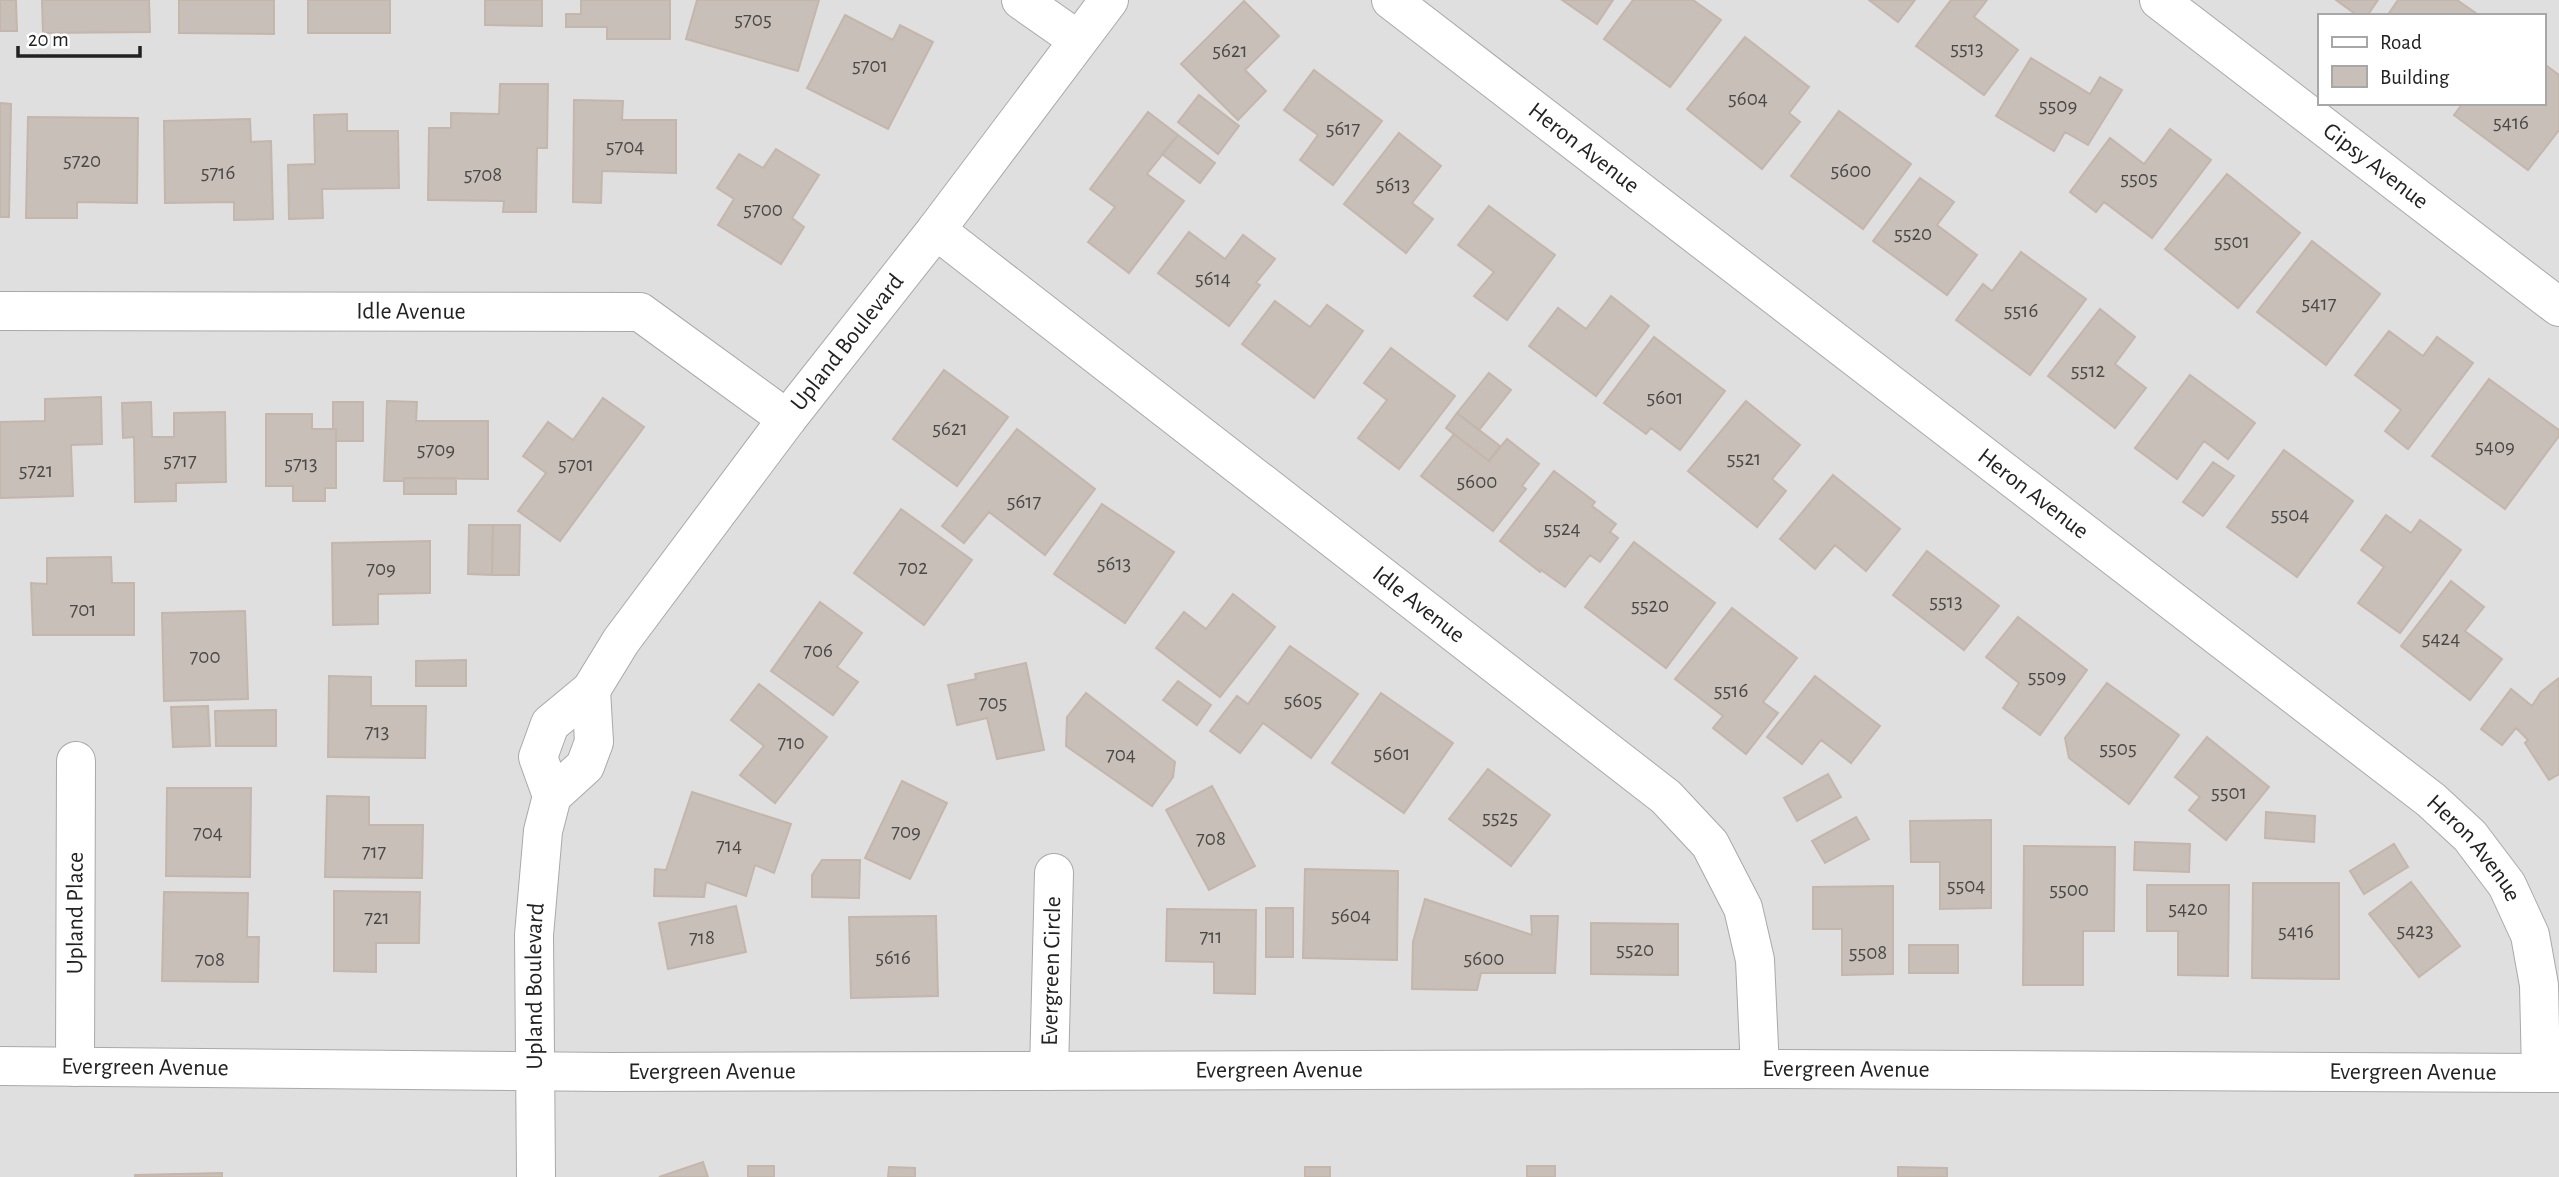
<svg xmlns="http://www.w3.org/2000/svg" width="2559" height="1177" viewBox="0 0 2559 1177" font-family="'Alegreya Sans',sans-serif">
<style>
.residential{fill:#e0dfdf;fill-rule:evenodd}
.building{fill:#c7bfb8;stroke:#c4b6ab;stroke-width:2}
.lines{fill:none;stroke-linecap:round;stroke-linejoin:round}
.minor-casing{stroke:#a9a9a9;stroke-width:40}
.tertiary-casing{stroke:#a9a9a9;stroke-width:40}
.minor{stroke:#fff;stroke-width:38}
.tertiary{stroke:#fff;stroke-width:38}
.labels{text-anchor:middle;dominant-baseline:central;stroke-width:5;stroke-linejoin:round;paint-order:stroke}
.number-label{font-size:21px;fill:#4b4948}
.street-label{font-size:24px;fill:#222;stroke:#fff}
</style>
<rect width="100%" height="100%" fill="#f2efe9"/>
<path class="residential" d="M0,0H2559V1177H0ZM2319,16H2543V103H2319Z"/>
<path class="building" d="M0,0H16L17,31H0Z
M42,0H149L150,32L43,33Z
M179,0H274V34L179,33Z
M308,0H390V33H308Z
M485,0H542V26L485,25Z
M581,0H670V39H607V27H566V14H581Z
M697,0H819L798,71L686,39Z
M1562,0H1613L1597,24Z
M1633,0H1693L1721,20L1670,87L1604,39Z
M1869,0H1915L1898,22Z
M1951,0H1987L1974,17L2018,50L1984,95L1916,46Z
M2336,0H2378L2367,16H2358Z
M2398,0H2457L2480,16H2387Z
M1244,1L1279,36L1245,70L1266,91L1238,120L1181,64Z
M845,15L893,40L900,25L933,42L888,129L807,88Z
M1745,37L1809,87L1789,113L1800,122L1762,169L1687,109Z
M2031,58L2090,94L2100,77L2122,90L2088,145L2065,132L2054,151L1996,116Z
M2543,63L2559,75V130L2528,170L2454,115L2463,103H2543Z
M1314,70L1382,121L1333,185L1300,160L1318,135L1284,110Z
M500,84H548L547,148H537L536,212H503L504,201L428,200L429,128H451V113L499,114Z
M1199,95L1239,126L1218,154L1178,122Z
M574,100L623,101L622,120H676V173L602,171L601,203L573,202Z
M0,103L11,104L9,217H0Z
M1839,111L1911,164L1863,229L1791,176Z
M1148,112L1178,135L1147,174L1184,201L1129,273L1088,242L1115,207L1090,189Z
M347,114V131H398L399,188L322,189L323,218L289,219L288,165L315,164L314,115Z
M28,117L138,118L137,203L77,202V218H26Z
M250,119L251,142L271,141L273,219L234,220V202L165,203L164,121Z
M2170,129L2211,160L2152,238L2104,202L2096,212L2070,192L2110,138L2144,164Z
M1399,133L1441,166L1412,203L1433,219L1406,253L1344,204Z
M1178,135L1215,163L1200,183L1162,154Z
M776,149L819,175L792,218L804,227L781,264L718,225L734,199L717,188L739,154L763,168Z
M2227,174L2300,233L2238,308L2165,249Z
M1920,178L1954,202L1937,225L1977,255L1947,295L1873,241Z
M1489,206L1555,255L1507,320L1474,296L1494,272L1458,245Z
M1189,232L1225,259L1243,235L1275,259L1256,283L1260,285L1229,326L1158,273Z
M2312,241L2380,294L2326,365L2257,312Z
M2021,252L2086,299L2030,375L1956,320L1983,284L1992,291Z
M1611,296L1649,326L1596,396L1529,346L1558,308L1586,329Z
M1275,301L1310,327L1327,305L1363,331L1314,398L1242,344Z
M2100,309L2135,337L2115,364L2146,388L2115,428L2048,376Z
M2389,331L2423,356L2437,337L2473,363L2408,449L2385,431L2401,410L2355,375Z
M1654,337L1725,391L1680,450L1651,428L1646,434L1604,403Z
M1391,348L1455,396L1399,469L1358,438L1387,400L1364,383Z
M944,370L1008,417L957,486L893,439Z
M1489,373L1511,390L1479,430L1457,413Z
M2190,375L2255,423L2228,459L2204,441L2177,479L2135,448Z
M2489,379L2559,430V436L2505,509L2432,456Z
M101,397L102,444L71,445L73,496L0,498V422L45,421V399Z
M603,398L644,427L560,541L518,511L546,473L523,456L548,422L573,440Z
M387,401L417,402L416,421H488V479L404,478V481H384Z
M1746,401L1800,445L1772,479L1786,491L1757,527L1688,471Z
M151,402L152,437H174V413L225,412L226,482L176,483V501L135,502L134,437L123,438L122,403Z
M333,402H363V441H336V429H333Z
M1457,413L1500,446L1489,461L1446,428Z
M266,414H312V429H336V488H325V501H293V486H266Z
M1017,429L1095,489L1045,555L989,512L964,543L942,526Z
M1454,434L1489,461L1507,439L1539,464L1522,486L1526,489L1493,531L1421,476Z
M2284,450L2353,501L2297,577L2227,527Z
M2213,462L2234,476L2203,516L2183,502Z
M1554,471L1595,502L1592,506L1616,524L1610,532L1618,538L1600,562L1590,555L1565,587L1541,570L1540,572L1500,541Z
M1833,475L1900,529L1866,571L1835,545L1815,569L1780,539Z
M404,478H456V494H404Z
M1102,504L1174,552L1125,623L1054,574Z
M901,509L972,560L924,625L854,573Z
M2386,515L2411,533L2420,520L2461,550L2400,633L2358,603L2384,567L2361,550Z
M469,525H493L492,575L468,574Z
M493,525H520L519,575H492Z
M430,541V593L378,594V624L333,625L332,543Z
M1634,542L1715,603L1666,668L1585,607Z
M1927,551L1999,606L1964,650L1893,595Z
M111,557L112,583H134V635H33L31,583L47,584V558Z
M2451,581L2484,607L2465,631L2502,659L2470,700L2401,646Z
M1233,594L1275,627L1220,697L1156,648L1184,612L1206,629Z
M820,602L862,633L837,667L858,682L833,715L771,671Z
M1732,608L1797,658L1763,702L1778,713L1746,754L1713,728L1723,716L1675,679Z
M245,611L248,699L164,701L162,613Z
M2018,617L2087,670L2040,735L2003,708L2019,683L1986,657Z
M1290,646L1358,694L1311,758L1263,723L1240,753L1210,731L1237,696L1248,704Z
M466,660V686H416V661Z
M1026,663L1044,750L997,759L987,718L957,725L948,685L976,679L975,674Z
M329,676L371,677V706H426L425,758L328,757Z
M1815,676L1880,726L1851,763L1821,740L1802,764L1767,737Z
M2559,678V774L2549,780L2525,743L2528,740L2516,728L2502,745L2481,729L2511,689L2532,706L2541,692Z
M1178,681L1211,705L1197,725L1163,700Z
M2107,683L2179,735L2129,804L2069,758L2065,738Z
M759,684L827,737L775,803L740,775L764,746L731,720Z
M1086,693L1175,762L1173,777L1152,806L1066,746L1067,717Z
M1381,693L1453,743L1404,813L1332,763Z
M208,706L210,746L173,747L171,707Z
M276,710V746H216L215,711Z
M2207,737L2269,787L2226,840L2189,810L2200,797L2175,777Z
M1488,769L1550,815L1511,866L1449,819Z
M1828,774L1841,797L1797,821L1784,798Z
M902,781L947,803L910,879L865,858Z
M1212,786L1255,866L1209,890L1166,810Z
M167,788H251L250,877L166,876Z
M692,792L791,824L774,873L755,865L746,896L706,882L704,897L654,896L655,869L666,870Z
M327,796L369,797V825H423L422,878L325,877Z
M2266,812L2315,816L2314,842L2265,838Z
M1856,817L1869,839L1825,863L1812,841Z
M1991,820V908L1940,909V862H1911L1910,821Z
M2135,842L2190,844L2189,872L2134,870Z
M2394,844L2408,867L2364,894L2350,871Z
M2024,846L2115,847L2114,931H2083V985H2023Z
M822,860H860L859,898L812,897V875Z
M1305,869L1398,871L1397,960L1303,958Z
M2411,882L2460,946L2419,977L2369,914Z
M2253,883H2339V979L2252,978Z
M2147,885H2229L2228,976L2178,975V931H2147Z
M1893,886V974L1842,975V929H1813V887Z
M334,891L420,892L419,943H376V972L334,971Z
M164,892L248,893L247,937H259L258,982L162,981Z
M1425,899L1532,935L1531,916H1558L1555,973H1481L1477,990L1412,989L1413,942Z
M736,906L746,952L668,969L659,923Z
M1266,908H1293V957H1266Z
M1167,909L1256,910L1255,994L1214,993V962L1166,961Z
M936,916L938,996L851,998L849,917Z
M1591,923L1678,924V975L1591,974Z
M1909,945H1958V973H1909Z
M703,1162L708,1177H659Z
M748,1166H774V1177H748Z
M1527,1166H1555V1177H1527Z
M889,1167L915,1168V1177H888Z
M1305,1167H1330V1177H1305Z
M1898,1167L1947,1168V1177H1898Z
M222,1173V1177H135V1175Z"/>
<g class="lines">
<g class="minor-casing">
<g id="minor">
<path d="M1021,0L1078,40"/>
<path id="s1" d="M1391,0L2431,800L2470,836L2507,885L2530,935L2539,985L2541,1073"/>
<path id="s2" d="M2159,0L2559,307"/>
<path id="s3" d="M936,230L1666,797L1710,844L1743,908L1755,960L1760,1069"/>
<path id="s4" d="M0,311L640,312L787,419"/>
<path id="s5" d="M0,1066L610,1072L1760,1069L2559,1073"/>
<path id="s6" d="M75,1067L76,761"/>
<path id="s7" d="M1049,1071L1054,873"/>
</g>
</g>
<g class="tertiary-casing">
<g id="tertiary">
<path id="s8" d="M552,796L538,757L550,724L591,690L621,641L787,419L936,230L1109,0"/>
<path id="s9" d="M536,1177L534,935L543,831L552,796L585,766L594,742L591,690"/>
</g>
</g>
<use href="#minor" class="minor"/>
<use href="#tertiary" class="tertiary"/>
</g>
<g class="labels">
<g class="number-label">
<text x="753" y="19">5705</text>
<text x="1967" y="48">5513</text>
<text x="1230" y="50">5621</text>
<text x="870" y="65">5701</text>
<text x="1748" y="98">5604</text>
<text x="2058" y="105">5509</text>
<text x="2511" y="122">5416</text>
<text x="1343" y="128">5617</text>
<text x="625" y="146">5704</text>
<text x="82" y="160">5720</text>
<text x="1851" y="170">5600</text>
<text x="218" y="172">5716</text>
<text x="483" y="174">5708</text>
<text x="2139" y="178">5505</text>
<text x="1393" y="184">5613</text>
<text x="763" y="209">5700</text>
<text x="1913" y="233">5520</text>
<text x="2232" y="241">5501</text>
<text x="1213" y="278">5614</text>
<text x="2319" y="303">5417</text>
<text x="2021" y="310">5516</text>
<text x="2088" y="370">5512</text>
<text x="1665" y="397">5601</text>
<text x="950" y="428">5621</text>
<text x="2495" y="446">5409</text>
<text x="436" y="449">5709</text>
<text x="1744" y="458">5521</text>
<text x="180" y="460">5717</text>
<text x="301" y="463">5713</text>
<text x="576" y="464">5701</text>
<text x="36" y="470">5721</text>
<text x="1477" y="481">5600</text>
<text x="1024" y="501">5617</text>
<text x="2290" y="514">5504</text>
<text x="1562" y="528">5524</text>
<text x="1114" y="563">5613</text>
<text x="913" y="567">702</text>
<text x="381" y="568">709</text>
<text x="1946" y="601">5513</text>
<text x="1650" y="605">5520</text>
<text x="83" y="609">701</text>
<text x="2441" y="638">5424</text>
<text x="818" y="650">706</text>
<text x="205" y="656">700</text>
<text x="2047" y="676">5509</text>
<text x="1731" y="690">5516</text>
<text x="1303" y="700">5605</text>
<text x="993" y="702">705</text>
<text x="377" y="731">713</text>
<text x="791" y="742">710</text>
<text x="2118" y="748">5505</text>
<text x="1392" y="753">5601</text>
<text x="1121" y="754">704</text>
<text x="2229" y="792">5501</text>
<text x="1500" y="817">5525</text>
<text x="906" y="831">709</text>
<text x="208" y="832">704</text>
<text x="1211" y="838">708</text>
<text x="729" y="845">714</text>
<text x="374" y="851">717</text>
<text x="1966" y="885">5504</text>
<text x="2069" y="889">5500</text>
<text x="2188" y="908">5420</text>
<text x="1351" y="915">5604</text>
<text x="377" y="917">721</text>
<text x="2415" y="930">5423</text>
<text x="2296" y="931">5416</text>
<text x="1211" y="936">711</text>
<text x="702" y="937">718</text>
<text x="1635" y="949">5520</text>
<text x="1868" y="952">5508</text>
<text x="893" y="957">5616</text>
<text x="1484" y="958">5600</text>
<text x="210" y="959">708</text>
</g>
<g class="street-label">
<text stroke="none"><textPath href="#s1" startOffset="243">Heron Avenue</textPath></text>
<text stroke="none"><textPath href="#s2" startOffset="273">Gipsy Avenue</textPath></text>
<text stroke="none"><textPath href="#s4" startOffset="411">Idle Avenue</textPath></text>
<text stroke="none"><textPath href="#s8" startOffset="562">Upland Boulevard</textPath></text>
<text stroke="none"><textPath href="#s1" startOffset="810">Heron Avenue</textPath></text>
<text stroke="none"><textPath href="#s3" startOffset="611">Idle Avenue</textPath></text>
<text stroke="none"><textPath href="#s1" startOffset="1377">Heron Avenue</textPath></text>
<text stroke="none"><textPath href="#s6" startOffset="154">Upland Place</textPath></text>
<text stroke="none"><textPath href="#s7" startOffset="100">Evergreen Circle</textPath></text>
<text stroke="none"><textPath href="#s9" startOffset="191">Upland Boulevard</textPath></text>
<text stroke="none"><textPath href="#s5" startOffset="145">Evergreen Avenue</textPath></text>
<text stroke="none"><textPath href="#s5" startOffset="1846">Evergreen Avenue</textPath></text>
<text stroke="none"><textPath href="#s5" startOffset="1279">Evergreen Avenue</textPath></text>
<text stroke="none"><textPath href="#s5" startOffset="712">Evergreen Avenue</textPath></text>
<text stroke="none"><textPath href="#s5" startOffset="2413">Evergreen Avenue</textPath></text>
</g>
</g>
<rect x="2318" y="14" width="228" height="91" fill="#ffffff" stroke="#a7a7a7" stroke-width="2"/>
<rect x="2332" y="37" width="35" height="10" fill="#ffffff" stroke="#a7a7a7" stroke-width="2"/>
<text x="2380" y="49" font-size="21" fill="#222222">Road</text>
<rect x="2332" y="66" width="35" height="21" fill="#c7bfb8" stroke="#a7a7a7" stroke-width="2"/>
<text x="2380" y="84" font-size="21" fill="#222222">Building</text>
<path d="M18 46v10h122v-10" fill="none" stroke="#222222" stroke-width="3.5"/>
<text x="28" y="46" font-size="21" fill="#222222" stroke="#ffffff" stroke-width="5" paint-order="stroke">20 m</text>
</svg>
